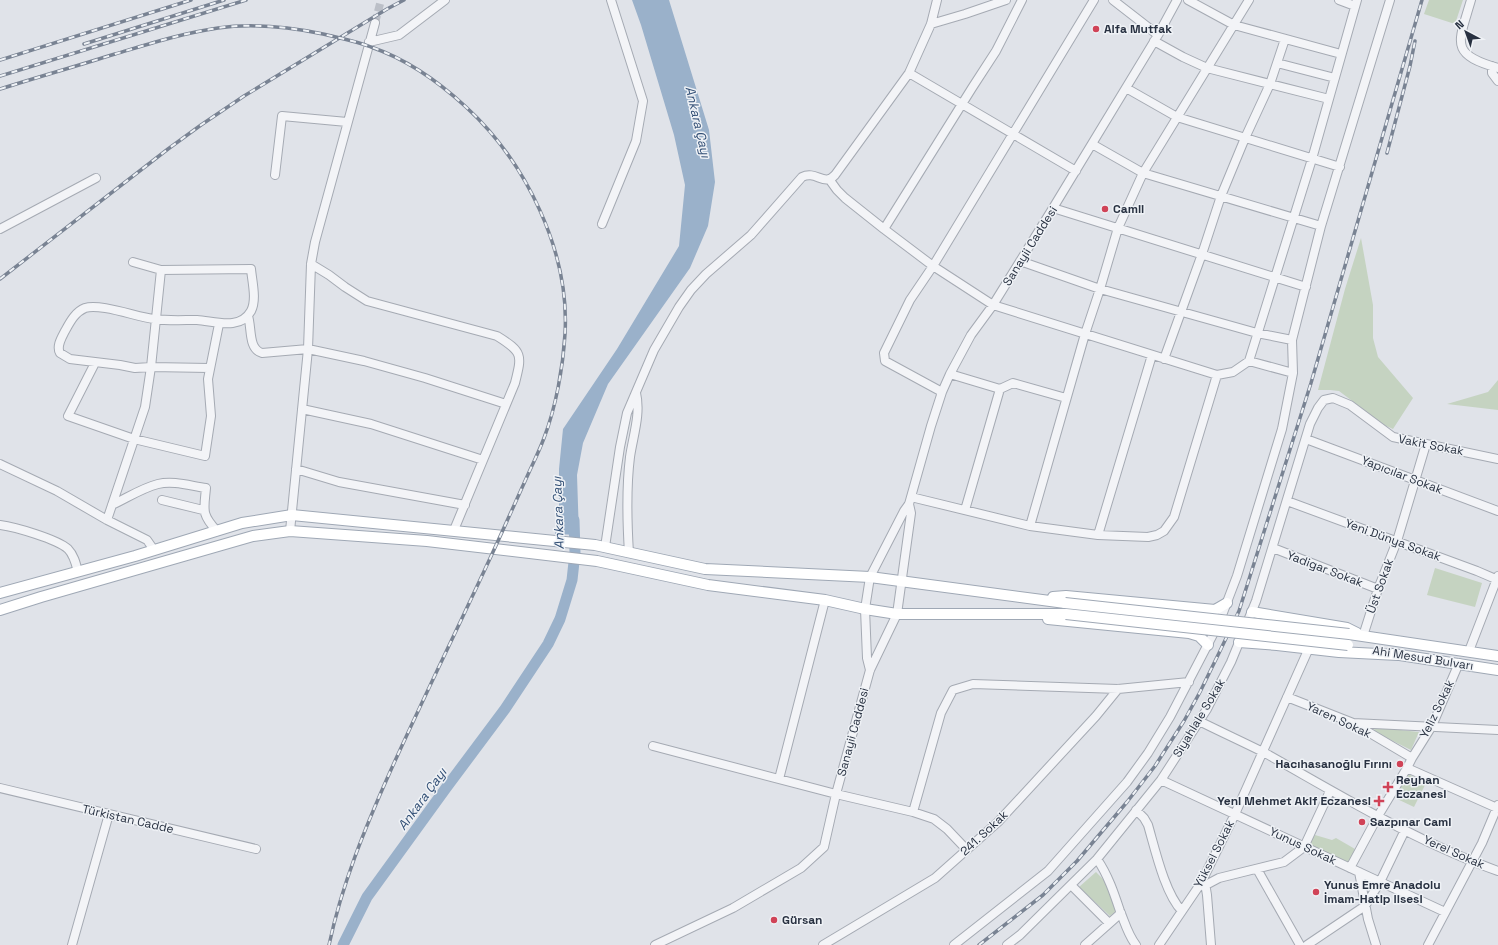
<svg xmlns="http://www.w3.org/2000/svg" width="1498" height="945" viewBox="0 0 1498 945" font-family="'Space Grotesk',sans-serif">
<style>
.green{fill:#c5d3c1}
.water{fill:#9ab1ca}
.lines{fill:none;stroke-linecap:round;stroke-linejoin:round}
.river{stroke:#9ab1ca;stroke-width:11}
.minor-tunnel{stroke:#bbbfc7;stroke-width:8;stroke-dasharray:8 4;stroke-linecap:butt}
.minor-casing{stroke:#a5aab3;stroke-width:10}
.major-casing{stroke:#9fa8b5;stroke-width:12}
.minor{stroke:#f3f4f7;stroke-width:8}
.major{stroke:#fff;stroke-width:10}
.rail-casing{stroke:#798393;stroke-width:3.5}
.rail{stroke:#eff2f6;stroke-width:2;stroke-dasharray:6;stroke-linecap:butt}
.major-bridge-casing{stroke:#9fa8b5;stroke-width:12;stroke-linecap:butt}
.major-bridge{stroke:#fff;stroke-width:10}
.poi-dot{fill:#d04357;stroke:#eff2f6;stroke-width:1.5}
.labels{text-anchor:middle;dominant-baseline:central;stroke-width:3;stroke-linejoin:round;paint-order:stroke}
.poi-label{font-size:12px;font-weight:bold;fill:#283141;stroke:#eff2f6;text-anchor:start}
.street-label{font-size:12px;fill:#283141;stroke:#eff2f6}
.water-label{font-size:13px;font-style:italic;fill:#324f75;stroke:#eff2f6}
</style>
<rect width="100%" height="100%" fill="#e0e3e9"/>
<path class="green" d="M1429,0H1463L1455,24L1424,14Z
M1361,238L1373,305V338L1378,357L1413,398L1393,429L1384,425L1339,391L1330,390H1318L1345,289Z
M1498,380V410L1447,404L1488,392Z
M1435,568L1482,583L1475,607L1427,595Z
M1381,728L1419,732L1411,750L1371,730Z
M1407,773L1426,783L1414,807L1395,798Z
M1315,835L1332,840L1336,838L1355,849L1348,863L1309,845Z
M1096,872L1106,882L1116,911L1110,916L1079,887Z"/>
<path class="water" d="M632,0H669L709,130L715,182L708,226L690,268L608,384L583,443L577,475L579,535L555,534L559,514V469L563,429L617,349L679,246L685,185L674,135L641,25Z"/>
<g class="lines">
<path class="river" d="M343,945L367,897L446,788L505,709L548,644L560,619L572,580L575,553L574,520"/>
<path class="minor-tunnel" d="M375,23L381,0"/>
<g class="minor-casing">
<path id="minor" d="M1113,0L1158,35
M1188,0L1234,25L1341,54
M1339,0L1355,6
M1471,0C1459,42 1448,54 1498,68
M931,24L965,14L1006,0
M1154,41L1183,57L1207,68L1329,99
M369,42L399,35L445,0
M1277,63L1335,78
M1492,66V73L1498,81
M909,73L1076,171
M1126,88L1177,117L1340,167
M1092,144L1143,173L1321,226
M275,175L282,116L347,122
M829,179L837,190L845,198L884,229L933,266L993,305L1217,375L1233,372L1249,361L1312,159L1357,0
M1053,208L1306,287
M602,224L636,141L643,101L611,0
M0,229L96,178
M884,229L972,88L996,51L1022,0
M1020,261L1100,289L1257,333L1292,340
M133,262L161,270L251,269C252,281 257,300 251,311C240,331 214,321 197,320C183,320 168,321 154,319C137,317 100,303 85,308C75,312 70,322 65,331C62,337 56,346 60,353L70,359L120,365L135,368L151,367L209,368
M311,264L329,275L345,287L367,301L497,336C523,352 522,355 515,383L454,530
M248,316C252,328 248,349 262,353L308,349L364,361L425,378L506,404
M1164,359L1202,254L1221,196L1245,138L1270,84L1285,39
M1249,361L1293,373
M95,363L68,416L134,439L205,456L211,416L208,379L219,324
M950,374L1000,389L965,510
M1000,389L1013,383L1066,398
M942,392L885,361L884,353L910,300L933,266L1094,0
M302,409L371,424L483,460
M1306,439L1498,511
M0,464L57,491L107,520L147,540L154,550
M296,469L339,482L465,505
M911,497L1030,526L1098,535L1148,537L1157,535L1164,531L1174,517L1217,375
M162,500L203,510
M1287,501L1477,571L1498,580
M112,505C127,498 142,488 158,484C173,480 191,486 206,488C204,510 201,514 217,531
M107,520L145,407L151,367L161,270
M0,525C15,527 57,539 68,549C74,555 76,564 78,572
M1030,526L1085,334L1100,289L1118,228L1143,173L1249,0
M290,531L308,349L311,264L315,242L375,23
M1098,535L1152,355
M605,547L620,447L627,413L654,350L679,307L691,290L706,274L751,235L802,177C816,170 824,187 835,175L909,73L931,24L937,0
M1273,548L1378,589
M629,553C627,521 626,489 630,457C633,436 641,414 636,393
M1363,636L1378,589L1397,541L1426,444
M1469,651L1498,576
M870,670L867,658L865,609L870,577L904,511L909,504L931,426L942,392L950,374L971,335L993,305L1053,208L1158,35L1177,0
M1287,697L1353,723L1412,758
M1199,721C1221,732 1243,742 1265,753C1340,795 1416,842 1498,871
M1353,723L1498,730
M653,746L836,794L913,812L934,819L947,829L967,850
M1407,768L1497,808
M779,779L825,600
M1161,780L1445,912
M0,788L256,849
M1136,810L1144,818L1148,825C1155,849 1165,894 1182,911
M913,812L941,713L953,690L973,684L1118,689L1189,682
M1097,859C1108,875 1114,893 1120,911C1125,923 1128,935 1136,945
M1350,868L1378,816L1407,768L1412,758L1432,726L1459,663
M1257,869L1300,945
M1359,872L1368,919L1376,945
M1201,883L1206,889L1207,895L1211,945
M1071,885L1109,923
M1204,886L1219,878L1284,862L1304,847L1330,791
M72,945L109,814
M655,945L733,908L801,868L824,847L836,794L870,670L897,614L911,513L909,504
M823,945L935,878L998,822L1096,716L1118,689
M954,945L1048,871L1127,782L1148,753L1170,717L1219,623L1237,576L1282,429L1293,373L1292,340L1321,226L1390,0
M1007,945L1020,935L1097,859L1161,780L1207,709L1231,662L1256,601L1310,424L1318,408L1324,400L1333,398L1350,405L1393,437L1498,459
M1085,945L1121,913
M1159,945L1201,883L1235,814L1309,648
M1307,945L1365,906L1380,882L1405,830
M1428,945L1482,843L1498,805"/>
</g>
<g class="major-casing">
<path id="major" d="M0,593L135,556L242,523L292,515L595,545L705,569L870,577L1065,603
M1053,597L1066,596L1215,610L1227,603
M0,610L41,597L253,536L290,531L427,541L597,561L708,585L825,600L865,609L897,614H1066
M1252,612L1347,628L1357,633
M1048,619L1189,633L1199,636L1208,645
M1349,634L1498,656
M1239,642L1277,645L1339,652L1398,655
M1393,654L1498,670"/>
</g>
<use href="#minor" class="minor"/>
<use href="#major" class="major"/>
<g class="rail-casing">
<path id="rail" d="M84,44L224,0
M0,60L191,0
M0,76L246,0
M0,89C38,77 77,66 115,54C149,44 183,33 218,28C253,23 289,27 323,34C339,38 356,41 371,47C406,59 439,82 466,107C526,162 570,252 565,334C563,367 556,407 544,438C540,449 535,459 530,470C519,494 509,517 498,541C463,618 425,694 390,772C365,828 342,884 329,945
M1387,153L1410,66L1415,41
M0,279L168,149L201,125L244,96L387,9L404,0
M979,945L1043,895L1077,861L1127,802L1155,766L1184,721L1200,692L1219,653L1239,611L1311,383L1422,0"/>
</g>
<use href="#rail" class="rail"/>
<g class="major-bridge-casing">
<path id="major-bridge" d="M1065,603L1349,634
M1066,614L1348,645"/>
</g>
<use href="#major-bridge" class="major-bridge"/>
</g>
<g class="poi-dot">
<circle cx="1096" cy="29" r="4"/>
<circle cx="1105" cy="209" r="4"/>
<circle cx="1400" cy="764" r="4"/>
<path d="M1386 781h4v4h4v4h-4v4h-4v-4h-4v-4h4z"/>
<path d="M1377 795h4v4h4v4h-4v4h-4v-4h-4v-4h4z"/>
<circle cx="1362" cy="822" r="4"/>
<circle cx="1316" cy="892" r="4"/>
<circle cx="774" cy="920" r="4"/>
</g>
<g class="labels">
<g class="poi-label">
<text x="1104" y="29">Alfa Mutfak</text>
<text x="1113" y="209">Camii</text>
<text x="1392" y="764" text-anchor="end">Hacıhasanoğlu Fırını</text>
<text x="1396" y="780">Reyhan<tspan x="1396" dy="14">Eczanesi</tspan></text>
<text x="1371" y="801" text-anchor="end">Yeni Mehmet Akif Eczanesi</text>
<text x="1370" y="822">Sazpınar Cami</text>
<text x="1324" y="885">Yunus Emre Anadolu<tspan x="1324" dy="14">İmam-Hatip lisesi</tspan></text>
<text x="782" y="920">Gürsan</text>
</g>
<g class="street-label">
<text transform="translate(1030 246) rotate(-58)">Sanayii Caddesi</text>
<text transform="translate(1431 445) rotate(11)">Vakit Sokak</text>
<text transform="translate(1402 475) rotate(21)">Yapıcılar Sokak</text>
<text transform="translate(1393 540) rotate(20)">Yeni Dünya Sokak</text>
<text transform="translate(1325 569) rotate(21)">Yadigar Sokak</text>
<text transform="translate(1380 586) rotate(-70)">Üst Sokak</text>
<text transform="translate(1423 658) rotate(9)">Ahi Mesud Bulvarı</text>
<text transform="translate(1437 709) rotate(-64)">Yeliz Sokak</text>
<text transform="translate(1199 718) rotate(-59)">Siyahlale Sokak</text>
<text transform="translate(1339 720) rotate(25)">Yaren Sokak</text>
<text transform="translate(853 732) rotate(-75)">Sanayii Caddesi</text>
<text transform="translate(128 819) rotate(13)">Türkistan Cadde</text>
<text transform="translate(984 833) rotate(-43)">241. Sokak</text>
<text transform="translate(1303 846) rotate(25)">Yunus Sokak</text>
<text transform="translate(1454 852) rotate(24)">Yerel Sokak</text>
<text transform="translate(1214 854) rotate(-63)">Yüksel Sokak</text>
</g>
<g class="water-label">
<text transform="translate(698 122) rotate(77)">Ankara Çayı</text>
<text transform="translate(558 513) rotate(-92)">Ankara Çayı</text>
<text transform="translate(422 799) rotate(-54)">Ankara Çayı</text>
</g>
</g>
<g transform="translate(1466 32) rotate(319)" stroke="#eff2f6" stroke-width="3" paint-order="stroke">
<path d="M0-3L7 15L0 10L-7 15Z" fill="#283141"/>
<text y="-6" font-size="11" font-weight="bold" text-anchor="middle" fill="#283141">N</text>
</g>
</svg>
